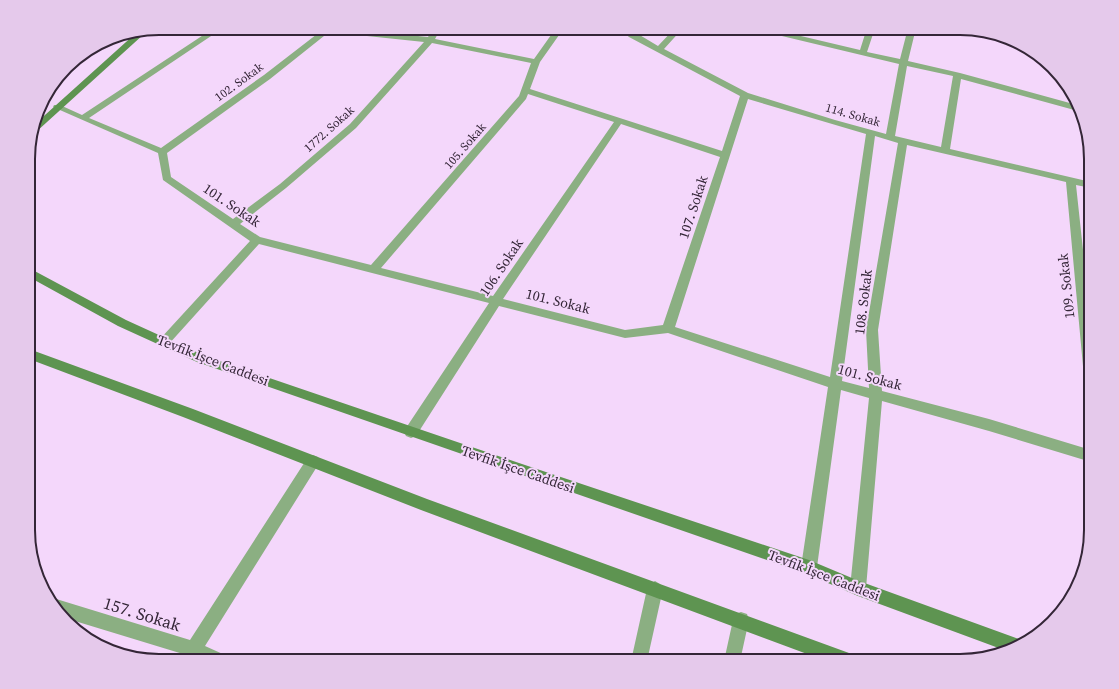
<svg xmlns="http://www.w3.org/2000/svg" width="1119" height="689" viewBox="0 0 1119 689" font-family="'Source Serif 4',serif">
<style>
.lines{fill:none;stroke-linecap:round;stroke-linejoin:round}
.street{fill:#8baf82;fill-rule:evenodd}
.secondary{fill:#5e9451;fill-rule:evenodd}
.labels{text-anchor:middle;dominant-baseline:central;stroke-width:4;stroke-linejoin:round;paint-order:stroke}
.far-street-label{font-size:12px;fill:#342637;stroke:#f4d7fb}
.street-label{font-size:14px;fill:#342637;stroke:#f4d7fb}
.near-street-label{font-size:17px;fill:#342637;stroke:#f4d7fb}
.rim{fill:none;stroke:#342637;stroke-width:2}
</style>
<rect width="100%" height="100%" fill="#f4d7fb"/>
<g class="lines">
<path class="street" d="M214,28H223L89,118L161,148L264,75L321,31L312,28H338L428,37L433,28H441L435,39L534,59L556,28H564L540,62L530,89L722,151L740,96L629,37L619,28H628L658,46L675,28H683L664,49L748,93L835,120L886,134L899,64L757,30L753,28H767L860,50L867,28H875L867,52L900,59L908,28H916L908,61L960,73L1077,105L1078,111L961,79L950,149L1091,182V188L1076,185L1091,324V393L1087,392L1085,388L1066,182L907,145L878,330L882,391L989,419L1091,450V462L989,431L882,401L866,588L863,593L858,596L853,593L850,588L869,398L841,390L817,567L814,572L809,574L804,572L801,567L828,387L668,333L625,338L499,306L416,436L411,438L406,436L404,432L406,428L489,303L259,244L168,345L164,347L160,345L158,342L160,339L250,241L163,180L158,153L53,107L54,105H60L82,115ZM329,32L424,42L350,124L280,184L233,219L171,177L167,153L270,79ZM432,43L531,63L519,96L371,265L260,237L240,224L286,188L356,128ZM907,66L953,76L941,147L895,136ZM528,94L614,122L493,296L381,268L526,99ZM748,99L866,134L830,377L675,327ZM621,124L720,157L663,325L625,330L503,299ZM875,136L898,143L866,330L869,388L842,381Z
M313,455L318,457L320,461L318,465L205,646L225,655L227,661H201L198,659L197,661H180L183,654L65,618L50,603L49,600L53,598L190,640L308,457Z
M655,581L660,584L663,589L647,661H631L647,589L650,584Z
M741,612L747,614L749,620L740,661H724L733,620L735,614Z"/>
<path class="secondary" d="M144,31V34L36,132H32L35,124L136,33Z
M29,268L126,320L205,356L519,463L809,560L859,581L1016,638L1022,640L1023,644L1004,650L858,596L807,574L197,362L118,326L29,277Z
M29,349L193,409L427,499L849,653L855,655L857,661H826L421,510L183,417L29,359Z"/>
</g>
<g class="labels">
<g class="far-street-label">
<text transform="translate(239 82) rotate(-36)">102. Sokak</text>
<text transform="translate(853 115) rotate(16)">114. Sokak</text>
<text transform="translate(329 129) rotate(-42)">1772. Sokak</text>
<text transform="translate(465 146) rotate(-49)">105. Sokak</text>
</g>
<g class="street-label">
<text transform="translate(232 205) rotate(34)">101. Sokak</text>
<text transform="translate(693 207) rotate(-72)">107. Sokak</text>
<text transform="translate(501 267) rotate(-56)">106. Sokak</text>
<text transform="translate(1066 286) rotate(-96)">109. Sokak</text>
<text transform="translate(558 301) rotate(14)">101. Sokak</text>
<text transform="translate(863 302) rotate(-83)">108. Sokak</text>
<text transform="translate(213 360) rotate(21)">Tevfik İşce Caddesi</text>
<text transform="translate(870 377) rotate(15)">101. Sokak</text>
<text transform="translate(518 469) rotate(19)">Tevfik İşce Caddesi</text>
<text transform="translate(824 575) rotate(21)">Tevfik İşce Caddesi</text>
</g>
<g class="near-street-label">
<text transform="translate(142 614) rotate(17)">157. Sokak</text>
</g>
</g>
<path d="M0 0H1119V689H0ZM159 35H960A124 124 0 0 1 1084 159V530A124 124 0 0 1 960 654H159A124 124 0 0 1 35 530V159A124 124 0 0 1 159 35Z" fill="#e5c9eb" fill-rule="evenodd"/>
<path class="rim" d="M159 35H960A124 124 0 0 1 1084 159V530A124 124 0 0 1 960 654H159A124 124 0 0 1 35 530V159A124 124 0 0 1 159 35Z"/>
</svg>
